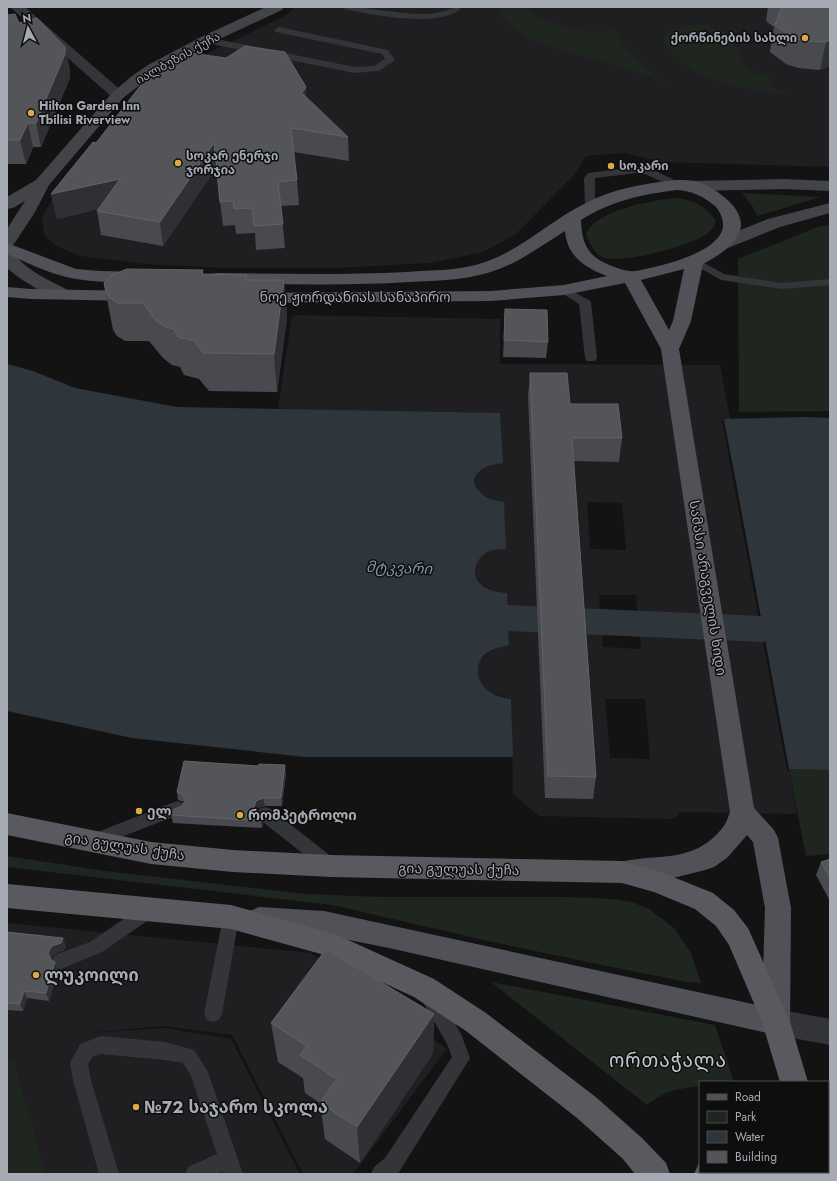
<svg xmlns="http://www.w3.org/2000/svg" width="837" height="1181" viewBox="0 0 837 1181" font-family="Jost,'Noto Sans Georgian',sans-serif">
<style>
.built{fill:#1f1f21;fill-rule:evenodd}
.green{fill:#1f2620}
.water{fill:#2e353b}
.pier{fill:#131314}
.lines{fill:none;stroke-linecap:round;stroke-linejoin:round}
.canal{fill:#2e353b;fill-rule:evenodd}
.service{fill:#343538;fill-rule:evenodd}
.minor{fill:#343538;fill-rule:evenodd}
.secondary{fill:#424448;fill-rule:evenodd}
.primary{fill:#505257;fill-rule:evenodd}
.trunk{fill:#585a60;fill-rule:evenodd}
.wall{fill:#494a4f}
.shaded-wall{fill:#2f3033}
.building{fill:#535559;stroke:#606267}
.poi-dot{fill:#dbaa44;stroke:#0e0e0f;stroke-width:1.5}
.labels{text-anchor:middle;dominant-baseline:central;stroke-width:3;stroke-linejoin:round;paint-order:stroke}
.far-poi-label{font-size:12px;font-weight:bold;fill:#a6aab3;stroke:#0e0e0f;text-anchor:start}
.far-street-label{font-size:12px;fill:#a6aab3;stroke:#0e0e0f}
.street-label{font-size:14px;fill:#a6aab3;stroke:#0e0e0f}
.poi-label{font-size:14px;font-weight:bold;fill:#a6aab3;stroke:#0e0e0f;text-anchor:start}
.water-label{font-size:15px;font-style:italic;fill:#8196aa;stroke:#0e0e0f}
.near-poi-label{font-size:17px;font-weight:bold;fill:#a6aab3;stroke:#0e0e0f;text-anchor:start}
.near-quarter-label{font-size:19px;letter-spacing:1px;fill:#c6c8cf;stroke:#0e0e0f}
</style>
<rect width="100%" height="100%" fill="#131314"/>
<path class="built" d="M296,7H830V167L661,162L624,153L586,156L574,175L515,235L483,252L430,263L335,268H227L145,264L80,256L56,246L44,235L42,217L58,190L184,65L286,15Z
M292,315L500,319V364L720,365L730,419L724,420L797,814L680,812L674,819L539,816L513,794L511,699L490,692L482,685L477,671L480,661L488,651L509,644L507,593L494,591L483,585L477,578L475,571V565L479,558L490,551L506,549L493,500L479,493L474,481L479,471L489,465L278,408ZM587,502L622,503L626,550L590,549ZM599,595H636L641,649L603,647ZM605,699H645L650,759L610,758Z
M7,923L311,953L447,1049L353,1174H303L232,1035L164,1026L74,1034L164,1028L231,1039L300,1174H7Z"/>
<path class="green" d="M498,7H525L535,16L561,25L584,31H604L615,30C626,53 643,68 665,81L533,41L504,20Z
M690,25H707L724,32L731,37L745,67L755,73L767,75L771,78C768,88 779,90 786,94C747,90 696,83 670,50C666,46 663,43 664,37L670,30Z
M742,193L821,197L757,216L753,207Z
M677,198C694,200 706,206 716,221C714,227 711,231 705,235C689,246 620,265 602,257C594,253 590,243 586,235C594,210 653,200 677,198Z
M830,225V411L739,412L738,259L818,227Z
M789,769L830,770V854L806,856Z
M7,856L105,871L306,894L380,897H567L612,899L632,902L649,909L674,928L691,953L701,983L687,982L612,967L488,941L332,905L7,867Z
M491,982L715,1025L734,1082H700V1086C677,1089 666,1090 647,1105Z
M13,1059L46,1174H7V1061Z"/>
<path class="water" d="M7,364L33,371L75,388L177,407L500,413L503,463C489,465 478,467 474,481C478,496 490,500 504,502L506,549C501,550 495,549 490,551C475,557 469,575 483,586C491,591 498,592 507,593L509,645C503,647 493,648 488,652C473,662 476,683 490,692C496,696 504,698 511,699L513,757H305L132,738L7,711Z
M808,417L830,418V770L789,769L724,419Z"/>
<path class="pier" d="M723,418L737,488L789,771L787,770L771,684L722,420Z"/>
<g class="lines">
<path class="canal" d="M830,590V617L763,642L508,631L451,614L446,605L451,596L463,592L508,605L761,616Z"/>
<path class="service" d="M344,7C370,7 397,14 424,14C431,14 438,13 445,11C453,9 453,7 462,7C444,29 370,15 345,9Z
M279,27L388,50L395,60L379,71L355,73L206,43L201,40L206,37L355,67L374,66L385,59L382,54L276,32L274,30Z
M638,167L651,169L681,183L682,185L677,188L673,187L645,174L638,173L595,178V207L590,210L586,209L585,207L584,178L588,173Z
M695,258L724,274L782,283L830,279V285L782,289L721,280L691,263L689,261L691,259Z
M564,287L589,300L591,302L597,358L595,361H587L585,358L579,304L560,292L558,290L560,288Z
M177,801L183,803L185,808L183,813L93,848L87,846L85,841L87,836Z
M265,807L271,809L337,861L339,866L337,871L331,873L325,871L259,819L257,814L259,809Z
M150,903L156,905L158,910L156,915L102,952L61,969L55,967L52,961L55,955L90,942L144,905Z
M231,909L237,912L239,917L222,1014L219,1020L213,1022L207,1020L204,1014L223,917L225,912Z
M429,989L435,991L461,1034L470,1058L399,1172L396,1174H371L374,1167L385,1158L452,1057L447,1044L420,997L423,991Z
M101,1036L165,1042L194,1050L208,1072L243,1174H223V1171L216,1174H185L188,1167L217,1154L191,1076L183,1063L165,1060L101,1054L92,1057L88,1064L91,1080L119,1174H99L73,1080L70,1063L80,1044Z"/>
<path class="minor" d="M10,7H25L123,92L126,95L123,98L118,100L113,98Z
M776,1009L830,1019V1045L776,1035L766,1031L762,1022L766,1013Z"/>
<path class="secondary" d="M266,7H284L282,10L211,43L158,71L123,98L49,185L35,212L16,241L13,245L7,246V229L25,201L13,208L7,209V197L36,180L113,92L132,76L148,65L201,37Z
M784,179L830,181V191L784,189L693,191L687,190L685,186L687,182L693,181Z
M830,203V213L780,227L728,248L722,249L716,248L713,244L716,240L768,219Z
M7,251L13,252C26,271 49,280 68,290L71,294L68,298C66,298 64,299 62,299C52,300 15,276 7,268Z"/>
<path class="primary" d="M677,180C684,180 692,180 699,182C716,189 747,209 740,231C734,247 717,256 703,264L691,321L679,349L754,808L774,830L778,838L791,908L790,1022L786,1031L776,1035L389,948L324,935L259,931L250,927L246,919L250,911L259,907L324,911L762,1006L765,908L753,842L747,835L728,857L714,867L705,870L669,879L623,883L614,880L610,872L614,864C649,852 687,865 716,835C724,827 726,824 730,812L661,349L625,283L564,295L491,301L256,303L250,302L247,298L250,294L256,293L491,291L564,285L607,276C585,268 567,256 565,231C544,244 523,260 499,269C471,280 439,281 409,282C345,286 281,284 217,283L211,282L208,278L211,274L217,273C281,274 344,275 407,272C433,270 461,271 485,262C521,250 550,221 584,204C612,189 645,183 677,180ZM677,190C692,191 703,196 715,206C721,212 725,223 722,231C713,253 666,265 645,269C640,270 634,272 630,271C624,271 618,268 612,266C588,257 582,245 581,220C611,201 642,194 677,190ZM684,269L673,321L669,330L641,280Z
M7,243L76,269L100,271L141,272L147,273L150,277L147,281L141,282C120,282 98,283 76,279C52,275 30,264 7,254Z
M7,287L31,289L136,291L142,292L145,296L142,300L136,301L31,299L7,297Z"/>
<path class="trunk" d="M7,813L151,842L233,850L331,855L622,861L658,871L713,893L734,910L748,928L790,1022L808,1082H780L762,1022L729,945L716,926L695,909L654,892L622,883L331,877L233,872L151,864L7,835Z
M7,884L231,905L335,934L434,979L486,1013L597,1098L643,1139L666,1163L670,1174H635L623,1159L577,1118L466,1031L414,997L321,954L231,929L7,908Z
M828,1158L830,1159V1174H811L810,1172H828Z
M700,1161V1172H725L724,1174H694Z
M760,1172H791L792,1174H761Z"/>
</g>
<path class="wall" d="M768,7H830V66L820,70L798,68L786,64L770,52L774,27L766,21Z
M7,15L19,23L65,47L70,71V78L41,147H33L26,164H7Z
M306,87V98L348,137L349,161L294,152L297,180L299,205L281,206L285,248L256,250L255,233L236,234L235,225L223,226L216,168L163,246L101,235L97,211L98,209L57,219L51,194L96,143Z
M203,270V274L247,280H284L287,318L277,392L209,391L199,379L184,375L180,367L172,365L163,358L149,341H125L117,336L113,330L104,283Z
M505,309L548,342L546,358L503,357Z
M530,373L570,404L622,438L619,462L574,461L596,777L593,799L545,798L528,396Z
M286,773L282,806H265L258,808L257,812L262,816L263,824L262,828L173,823L171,815L182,806L184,802L178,800L177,792Z
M830,859V901L816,875L821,862Z
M7,932L63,938L65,945L64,950L54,954L51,960L55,962L58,970L49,1001L27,998L23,1011L7,1010Z
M434,1014L433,1053L360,1163L325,1139L320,1103L305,1093L303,1078L278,1062L271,1023Z"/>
<path class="shaded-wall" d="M830,40V66L820,70L826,42Z
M65,47L70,71V78L41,147L36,123Z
M306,87L307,111L302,93Z
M28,123L33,147L26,164L20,140Z
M214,143L217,167L163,246L160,222Z
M120,179L124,203L57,219L51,194Z
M284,280L287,318L277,392L274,354Z
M285,765L286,773L282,806L281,798Z
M263,798L265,806L258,808L256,815L254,807L256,801Z
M262,816L263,824L262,828L261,821Z
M63,938L65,945L64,950L54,954L51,960L48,953L52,946Z
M55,962L58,970L49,1001L46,993Z
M24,991L27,998L23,1011L20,1004Z
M434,1014L433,1053L360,1163L357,1127Z"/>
<path class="building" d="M782,7H830V40L826,42L804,41L792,37L775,25Z
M15,14L19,23L37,18L65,47V54L36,123H28L20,140H7V15Z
M245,46L285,52L306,87L302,93L348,137L291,128L297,180L278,182L283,224L254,226L252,208L234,209L233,201L220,202L214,143L160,222L97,211L120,179L51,194L93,142L96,143L148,76L184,52L226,58Z
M127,269L203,270L202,274L246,275V280H284L274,354L203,353L194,341L178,337L174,329L166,327L156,321L143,303H118L110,298L106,292L104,283L112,275Z
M505,309L547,310L548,342L504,340Z
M530,373H567L570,404H618L622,438H572L596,777L548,776Z
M184,761L258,766L259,764L285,765L281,798H263L256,801L254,807L257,812L262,816L261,821L171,815L172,810L182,806L185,801L183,794L177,792Z
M830,859V878L821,862Z
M7,932L63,938L61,943L52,946L48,953L51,960L55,962L46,993L24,991L20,1004L7,1003Z
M326,949L434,1014L357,1127L320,1103L337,1079L300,1055L307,1046L271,1023Z"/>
<g class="poi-dot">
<circle cx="805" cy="38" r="4"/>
<circle cx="31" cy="113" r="4"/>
<circle cx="178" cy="163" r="4"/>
<circle cx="611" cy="166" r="4"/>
<circle cx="139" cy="811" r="4"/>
<circle cx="240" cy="815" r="4"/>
<circle cx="36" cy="975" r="4"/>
<circle cx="136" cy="1107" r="4"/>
</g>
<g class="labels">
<g class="far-poi-label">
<text x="797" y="38" text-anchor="end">ქორწინების სახლი</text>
<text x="39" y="106">Hilton Garden Inn<tspan x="39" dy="14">Tbilisi Riverview</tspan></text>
<text x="186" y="156">სოკარ ენერჯი<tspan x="186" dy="14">ჯორჯია</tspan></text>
<text x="619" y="166">სოკარი</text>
</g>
<g class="far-street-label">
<text transform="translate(178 58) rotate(-29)">იალბუზის ქუჩა</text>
</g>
<g class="street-label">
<text x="355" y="297">ნოე ჟორდანიას სანაპირო</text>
<text transform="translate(708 588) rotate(81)">სამასი არაგველის ხიდი</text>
<text transform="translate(125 846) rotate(9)">გია გულუას ქუჩა</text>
<text transform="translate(459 869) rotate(1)">გია გულუას ქუჩა</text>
</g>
<g class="poi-label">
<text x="147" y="811">ელ</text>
<text x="248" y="815">რომპეტროლი</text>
</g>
<g class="water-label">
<text transform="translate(399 568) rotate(2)">მტკვარი</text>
</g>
<g class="near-poi-label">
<text x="44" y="975">ლუკოილი</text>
<text x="144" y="1107">№72 საჯარო სკოლა</text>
</g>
<g class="near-quarter-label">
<text x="668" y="1060">ორთაჭალა</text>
</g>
</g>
<rect width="837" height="1181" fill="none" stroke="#a6aab3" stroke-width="16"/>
<rect x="699" y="1081" width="130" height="92" fill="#0e0e0f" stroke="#4b4c51"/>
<rect x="707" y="1094" width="20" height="6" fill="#505257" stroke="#4b4c51"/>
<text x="735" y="1101" font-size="12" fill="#a6aab3">Road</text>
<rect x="707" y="1111" width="20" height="12" fill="#1f2620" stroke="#4b4c51"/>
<text x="735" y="1121" font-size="12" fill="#a6aab3">Park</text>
<rect x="707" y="1131" width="20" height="12" fill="#2e353b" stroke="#4b4c51"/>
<text x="735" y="1141" font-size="12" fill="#a6aab3">Water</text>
<rect x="707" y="1151" width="20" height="12" fill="#535559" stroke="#4b4c51"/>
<text x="735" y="1161" font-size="12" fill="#a6aab3">Building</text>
<g transform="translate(28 28) rotate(353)" stroke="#0e0e0f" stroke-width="3" paint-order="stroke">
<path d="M0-3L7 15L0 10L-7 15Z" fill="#a6aab3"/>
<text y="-6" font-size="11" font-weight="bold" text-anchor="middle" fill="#a6aab3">N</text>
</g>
</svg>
